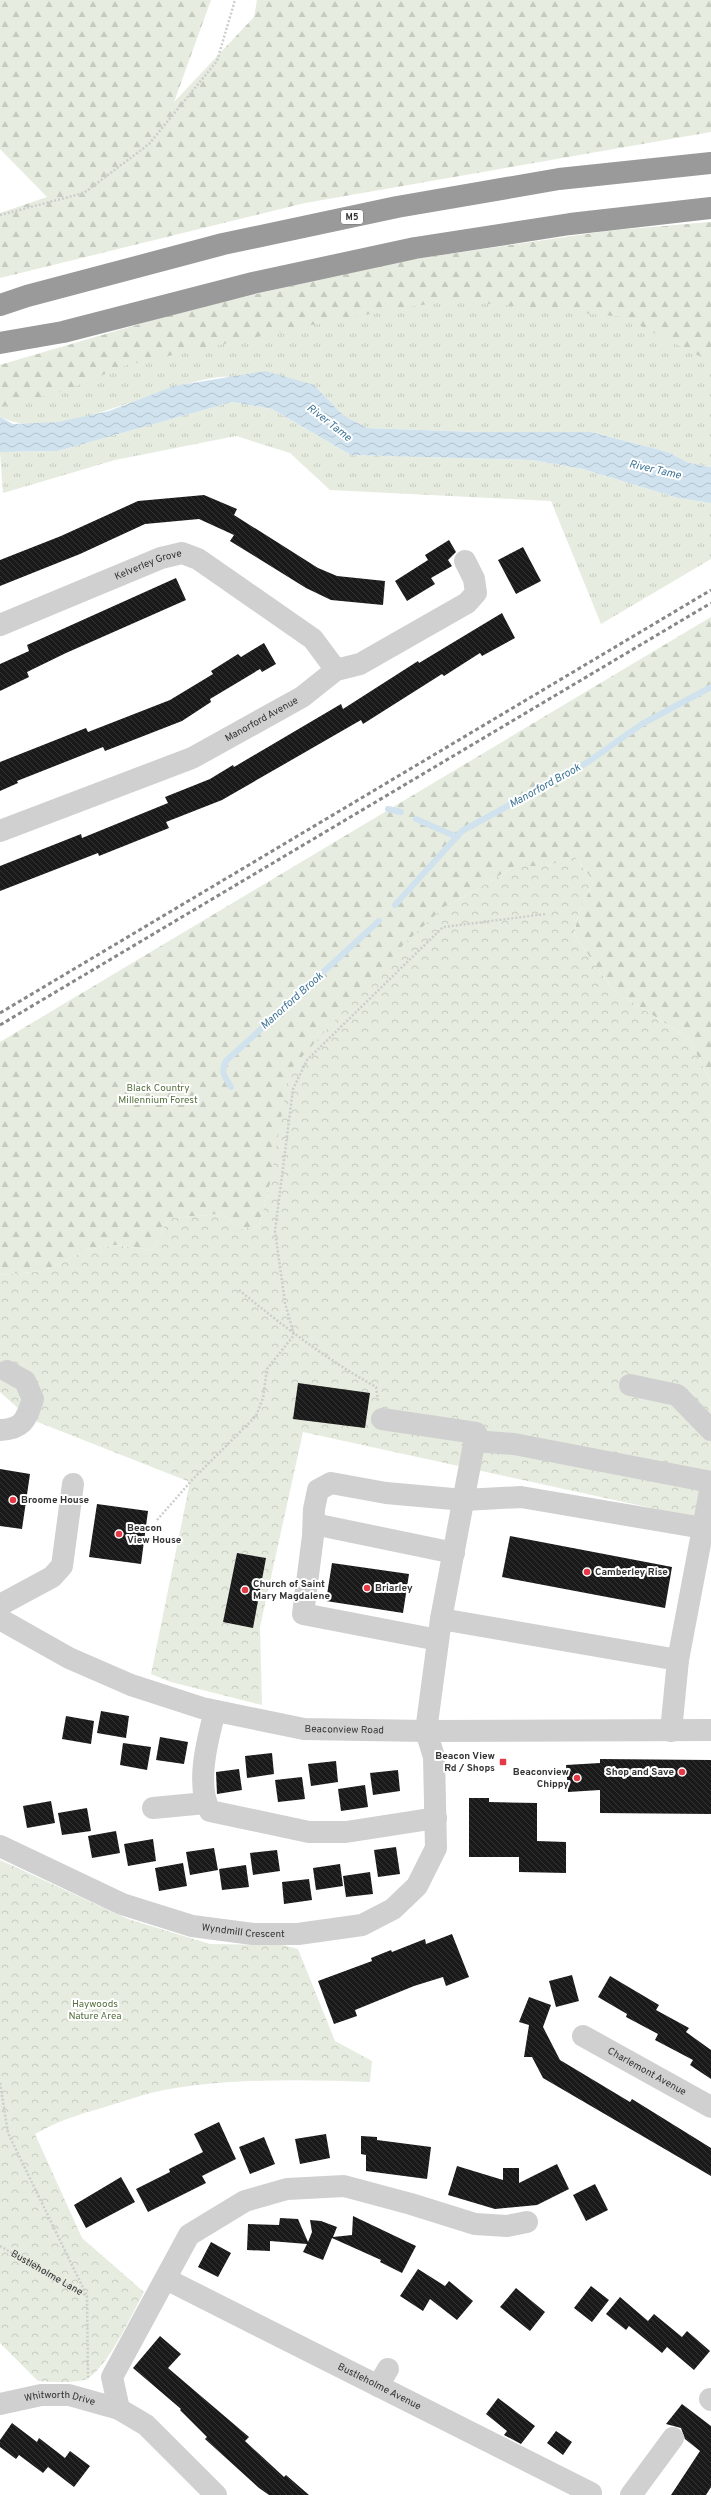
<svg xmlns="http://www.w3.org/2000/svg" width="711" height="2495" viewBox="0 0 711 2495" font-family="Overpass,sans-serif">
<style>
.grass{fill:url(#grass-tufts)}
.forest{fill:url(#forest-firs)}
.park{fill:url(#park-crowns)}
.water{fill:url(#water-waves)}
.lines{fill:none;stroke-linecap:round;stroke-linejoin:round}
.stream{stroke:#cfe2ee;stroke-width:6}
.building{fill:url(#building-back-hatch)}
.path{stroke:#cdcdcd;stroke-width:2.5;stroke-dasharray:2 2;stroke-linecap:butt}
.minor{stroke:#d0d0d0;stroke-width:22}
.highway{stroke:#9a9a9a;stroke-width:22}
.rail{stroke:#888;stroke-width:3;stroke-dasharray:4 3;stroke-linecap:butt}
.poi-dot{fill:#e63946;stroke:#fff;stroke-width:1.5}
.labels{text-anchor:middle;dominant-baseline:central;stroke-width:4;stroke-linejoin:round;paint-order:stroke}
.shield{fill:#fff;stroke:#707070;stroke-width:1}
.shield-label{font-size:9px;font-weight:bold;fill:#333}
.street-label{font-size:10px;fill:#333;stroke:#fff}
.park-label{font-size:10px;fill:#56703f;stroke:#fff}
.poi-label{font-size:10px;font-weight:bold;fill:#333;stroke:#fff;text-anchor:start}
.water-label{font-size:11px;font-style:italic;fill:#3f7597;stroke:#fff}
</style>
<defs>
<pattern id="grass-tufts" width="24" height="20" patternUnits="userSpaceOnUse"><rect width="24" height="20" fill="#e6ecdf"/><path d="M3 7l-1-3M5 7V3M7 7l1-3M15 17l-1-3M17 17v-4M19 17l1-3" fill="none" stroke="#c6cbc0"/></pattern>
<pattern id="forest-firs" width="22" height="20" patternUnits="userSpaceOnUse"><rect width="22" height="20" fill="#e6ecdf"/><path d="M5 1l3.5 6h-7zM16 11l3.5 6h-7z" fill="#c6cbc0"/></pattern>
<pattern id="park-crowns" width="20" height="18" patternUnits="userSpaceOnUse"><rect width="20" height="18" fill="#e6ecdf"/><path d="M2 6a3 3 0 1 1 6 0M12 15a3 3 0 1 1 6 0" fill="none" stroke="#c6cbc0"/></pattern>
<pattern id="water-waves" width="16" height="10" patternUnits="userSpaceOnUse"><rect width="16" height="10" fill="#cfe2ee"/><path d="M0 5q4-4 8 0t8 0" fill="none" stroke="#b2c2cd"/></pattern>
<pattern id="building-back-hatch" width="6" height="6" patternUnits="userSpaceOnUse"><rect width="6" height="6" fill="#1a1a1a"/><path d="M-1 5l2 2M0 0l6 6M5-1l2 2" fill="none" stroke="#333"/></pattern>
</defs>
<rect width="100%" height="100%" fill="#fff"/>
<path class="grass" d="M711,222V467L689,463L668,452L591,432H478L367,428L343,415L314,385C293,383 272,381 251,379C241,378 230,376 220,377C158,383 59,445 0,417V365L188,310L396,262L608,231Z
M232,402L272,409L351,455L532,460L583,469L678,498L711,503V559L601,624L551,501L330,490L290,453L236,436L115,460L3,493L0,452L58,451Z"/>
<path class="forest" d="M0,0H211L174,102L254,17L257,0H711V132L305,203L0,278V213L47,197L0,149Z
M711,222V362L623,317L451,300L335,320L127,365L64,391L0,407V365L188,310L396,262L608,231Z
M711,617V1082L688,1038L612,989L574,934L579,911L594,882L576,858L545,866H515L464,897L444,907L270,1184L259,1226L242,1229L221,1214L169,1218L152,1250L116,1245L86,1250L44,1271L0,1275V1042Z"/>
<path class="park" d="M575,857L594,882L579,911L574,934L612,989L688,1038L711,1082V1521L303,1432L260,1627L262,1705L171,1682L151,1674L190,1482L30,1419L0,1392V1275L44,1271L86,1250L116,1245L152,1250L169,1218L221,1214L242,1229L259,1226L270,1184L289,1071L403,945L444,907L464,897L515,866H546Z
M0,1860L128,1919L210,1944L283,1945L298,1949L335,2041L372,2061L370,2082C303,2079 221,2078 155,2092C138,2096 122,2102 105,2107C80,2114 58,2121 35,2134L82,2238L144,2292C133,2312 105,2374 84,2380C69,2383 53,2382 38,2381L0,2343Z"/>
<path class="water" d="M265,371L314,385L343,415L367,428L478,432H591L668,452L689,463L711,467V503L678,498L583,469L532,460L351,455L272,409L232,402L58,451L0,452V417L13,424L58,422L109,411L174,386Z"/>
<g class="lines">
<path class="stream" d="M388,809L401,812
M416,819L457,837
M395,905L462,831L588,762L642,724L711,687
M231,1087C225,1077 220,1072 226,1061L379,921"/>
</g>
<path class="building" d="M204,495L237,509L234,515L318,568L337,576L385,581L383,605L331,600L306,588L230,541L234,535L199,519L145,524L80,554L0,586V560L61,536L138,501Z
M449,540L456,552L448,560L452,566L431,578L435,584L407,601L395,581L428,560L425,555Z
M523,547L541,581L516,594L498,560Z
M176,578L186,600L66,653L27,672L29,677L0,691V664L29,651L27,645Z
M502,613L515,638L482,656L480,653L444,676L442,674L363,724L361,720L222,800L166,822L169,828L99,856L98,853L0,891V866L81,834L82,838L168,803L165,797L210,779L233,765L234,767L341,704L343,709L418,661L419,663Z
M264,643L276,664L262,672L260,669L210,699L211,702L182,721L105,751L103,747L17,781L18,783L0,791V762L86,728L88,732L170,700L213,674L211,671L238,654L241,657Z
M298,1383L370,1393L365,1428L293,1419Z
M0,1469L30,1474L22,1529L0,1526Z
M97,1504L148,1511L141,1564L89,1557Z
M510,1536L672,1567L665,1608L502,1577Z
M237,1553L266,1558L253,1628L223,1622Z
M332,1563L409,1574L403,1613L326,1601Z
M101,1711L129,1716L126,1738L97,1733Z
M66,1716L94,1721L91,1744L62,1739Z
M160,1737L188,1742L184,1764L156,1760Z
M123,1743L151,1747L147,1770L120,1765Z
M272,1753L274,1774L247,1778L245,1756Z
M600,1759L711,1760V1814L600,1813V1790L568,1792L566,1765L600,1763Z
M336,1761L338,1782L311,1786L308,1764Z
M239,1769L242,1790L217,1794L216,1772Z
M398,1770L400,1791L373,1795L370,1773Z
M302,1777L305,1799L278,1802L275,1780Z
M365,1785L368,1807L341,1811L338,1789Z
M469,1798H489V1802L537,1803V1841L566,1842V1873L519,1872V1857H469Z
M51,1801L55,1823L27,1828L23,1806Z
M87,1808L91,1831L62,1835L58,1813Z
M116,1831L120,1853L92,1858L88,1836Z
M153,1839L156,1861L128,1866L124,1844Z
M396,1847L400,1874L378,1877L374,1850Z
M214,1848L218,1870L190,1875L186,1852Z
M277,1850L280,1871L253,1875L250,1853Z
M183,1863L187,1886L159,1891L155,1868Z
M340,1864L343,1886L316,1890L313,1868Z
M246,1865L249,1887L222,1890L219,1869Z
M370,1872L373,1894L346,1897L343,1876Z
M309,1879L312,1900L284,1904L282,1882Z
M452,1934L469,1977L446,1986L443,1977L414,1986L355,2010L357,2016L334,2024L318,1981L372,1961L371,1958L391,1950L392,1952L425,1939L426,1944Z
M572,1975L579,2001L556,2007L549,1981Z
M610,1976L659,2005L656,2010L689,2028L686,2032L711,2050V2079L690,2065L693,2060L655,2040L658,2034L626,2017L627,2014L598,1997Z
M529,1997L551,2005L543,2027L560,2060L630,2102L632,2099L711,2148V2176L543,2078L532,2057H524L529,2025L519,2022Z
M219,2122L236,2159L202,2176L206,2183L148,2212L136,2189L170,2172L169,2169L203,2152L194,2134Z
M326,2134L330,2158L300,2164L295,2139Z
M361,2136L377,2137V2140L431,2147L427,2179L366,2171V2155L361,2154Z
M264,2137L275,2164L250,2174L239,2147Z
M557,2164L569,2189L537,2205L495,2209L448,2195L457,2166L503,2180V2168H519V2183Z
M121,2177L135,2202L86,2228L74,2205Z
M595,2184L608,2210L586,2221L573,2195Z
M353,2216L416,2246L402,2273L380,2262L381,2260L332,2238L323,2260L303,2252L307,2244L270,2241V2251L247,2250L248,2224L279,2225L280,2218L298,2219L308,2242L312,2232L310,2220L321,2221L337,2227L333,2237L352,2235Z
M211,2242L231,2253L218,2277L198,2267Z
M418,2269L445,2286L449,2281L473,2301L457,2320L430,2299L423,2311L400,2296Z
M591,2286L609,2300L592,2322L574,2308Z
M516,2288L545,2312L530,2331L500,2307Z
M620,2297L648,2321L654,2314L682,2337L687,2331L710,2351L694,2370L667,2347L662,2353L629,2326L626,2330L606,2314Z
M160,2336L181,2354L168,2368L249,2437L245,2441L284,2477L286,2475L309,2495H269L259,2488L205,2439L207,2437L180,2410L181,2409L133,2368Z
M498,2398L535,2426L521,2444L504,2435L507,2431L486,2414Z
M682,2404L711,2426V2487L706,2495H671L700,2451L685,2439L681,2428L666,2424Z
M12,2423L37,2442L39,2438L65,2458L70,2451L90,2466L74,2487L48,2467L43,2473L19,2455L16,2459L0,2447V2440Z
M556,2431L572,2442L563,2455L547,2443Z"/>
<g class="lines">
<g class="path">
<path d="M0,215L84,193L149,144L217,61L235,0"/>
<path d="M239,1290C283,1326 326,1359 376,1387L378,1400"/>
<path d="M157,1520L193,1479L256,1416L263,1398L267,1369L294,1335L285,1303L275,1231L293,1089L307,1060L443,927L546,914"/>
<path d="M0,2083L8,2133L87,2296"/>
<path id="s1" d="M0,2246L87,2296L88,2380"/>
</g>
<g class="minor">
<path id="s2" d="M0,625L161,558L182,553L198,559L313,639L336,670"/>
<path id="s3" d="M0,831L192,758L302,697L336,670L360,664L467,603L476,593L474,579L465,561"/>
<path d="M630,1385L677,1395L711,1430"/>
<path d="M0,1430C24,1429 26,1419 33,1399L25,1381L7,1371"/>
<path d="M474,1441L514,1444L711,1482"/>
<path d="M314,1524L454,1553"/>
<path d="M0,1605L52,1577L62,1566L73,1484"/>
<path id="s4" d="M0,1619L69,1658L131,1685L202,1708L304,1729L426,1731L711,1730"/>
<path d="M441,1619L678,1660"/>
<path d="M438,1640L303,1614L313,1536L314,1509L318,1490L331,1483L386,1493L464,1500L521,1497L703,1528"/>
<path d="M215,1711C208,1738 195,1785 210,1811L309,1832H346L436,1818"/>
<path d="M671,1731L678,1660L711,1486"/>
<path d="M153,1808L206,1803"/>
<path id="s5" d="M0,1846L122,1904L192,1926L253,1934H298L362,1925L393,1909L417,1886L436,1848L434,1757L426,1731L441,1619L476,1433L382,1419"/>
<path id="s6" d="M583,2036L711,2107"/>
<path id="s7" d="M166,2279L591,2493L590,2495"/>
<path d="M378,2386L388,2369"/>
<path d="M710,2399L711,2400"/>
<path id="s8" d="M0,2404L41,2395H69L119,2409L146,2425L216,2495"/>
<path d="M119,2409L112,2377L189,2235L245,2201L287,2189L344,2186L411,2204L475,2224L507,2226L527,2222"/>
<path d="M631,2495L673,2438"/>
</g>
<path class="highway" d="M0,305L27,296L223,244L397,207L559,179L711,163
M0,343L63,332L253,283L415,248L570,224L711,208"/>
<path class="rail" d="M0,1013L711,590
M0,1025L711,603"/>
</g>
<g class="poi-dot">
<circle cx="13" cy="1500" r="4"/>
<circle cx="119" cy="1534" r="4"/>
<circle cx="587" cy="1572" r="4"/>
<circle cx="367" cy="1588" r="4"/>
<circle cx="245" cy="1590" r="4"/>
<rect x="499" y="1758" width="8" height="8" rx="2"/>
<circle cx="682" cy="1772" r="4"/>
<circle cx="577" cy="1778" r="4"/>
</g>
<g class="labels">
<rect class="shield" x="341" y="210" width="22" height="14" rx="3"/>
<g class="shield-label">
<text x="352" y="217">M5</text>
</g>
<g class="street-label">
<text stroke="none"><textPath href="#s2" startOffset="160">Kelverley Grove</textPath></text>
<text stroke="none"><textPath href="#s3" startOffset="285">Manorford Avenue</textPath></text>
<text stroke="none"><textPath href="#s4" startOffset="366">Beaconview Road</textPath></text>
<text stroke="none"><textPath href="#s5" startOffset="260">Wyndmill Crescent</textPath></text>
<text stroke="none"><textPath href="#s6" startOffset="73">Charlemont Avenue</textPath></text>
<text stroke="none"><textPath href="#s1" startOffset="54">Bustleholme Lane</textPath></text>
<text stroke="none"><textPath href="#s7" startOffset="239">Bustleholme Avenue</textPath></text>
<text stroke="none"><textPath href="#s8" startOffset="61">Whitworth Drive</textPath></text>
</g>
<g class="park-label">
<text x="158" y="1088">Black Country<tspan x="158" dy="12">Millennium Forest</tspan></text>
<text x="95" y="2004">Haywoods<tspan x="95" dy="12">Nature Area</tspan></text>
</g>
<g class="poi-label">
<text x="21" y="1500">Broome House</text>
<text x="127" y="1528">Beacon<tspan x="127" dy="12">View House</tspan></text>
<text x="595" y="1572">Camberley Rise</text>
<text x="253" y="1584">Church of Saint<tspan x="253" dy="12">Mary Magdalene</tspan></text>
<text x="375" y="1588">Briarley</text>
<text x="495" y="1756" text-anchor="end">Beacon View<tspan x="495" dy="12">Rd / Shops</tspan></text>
<text x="569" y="1772" text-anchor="end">Beaconview<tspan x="569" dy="12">Chippy</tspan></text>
<text x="674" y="1772" text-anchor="end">Shop and Save</text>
</g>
<g class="water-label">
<text transform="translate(329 423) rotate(38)">River Tame</text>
<text transform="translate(655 470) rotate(13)">River Tame</text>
<text transform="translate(545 786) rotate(-29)">Manorford Brook</text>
<text transform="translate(292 1001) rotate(-42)">Manorford Brook</text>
</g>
</g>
</svg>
